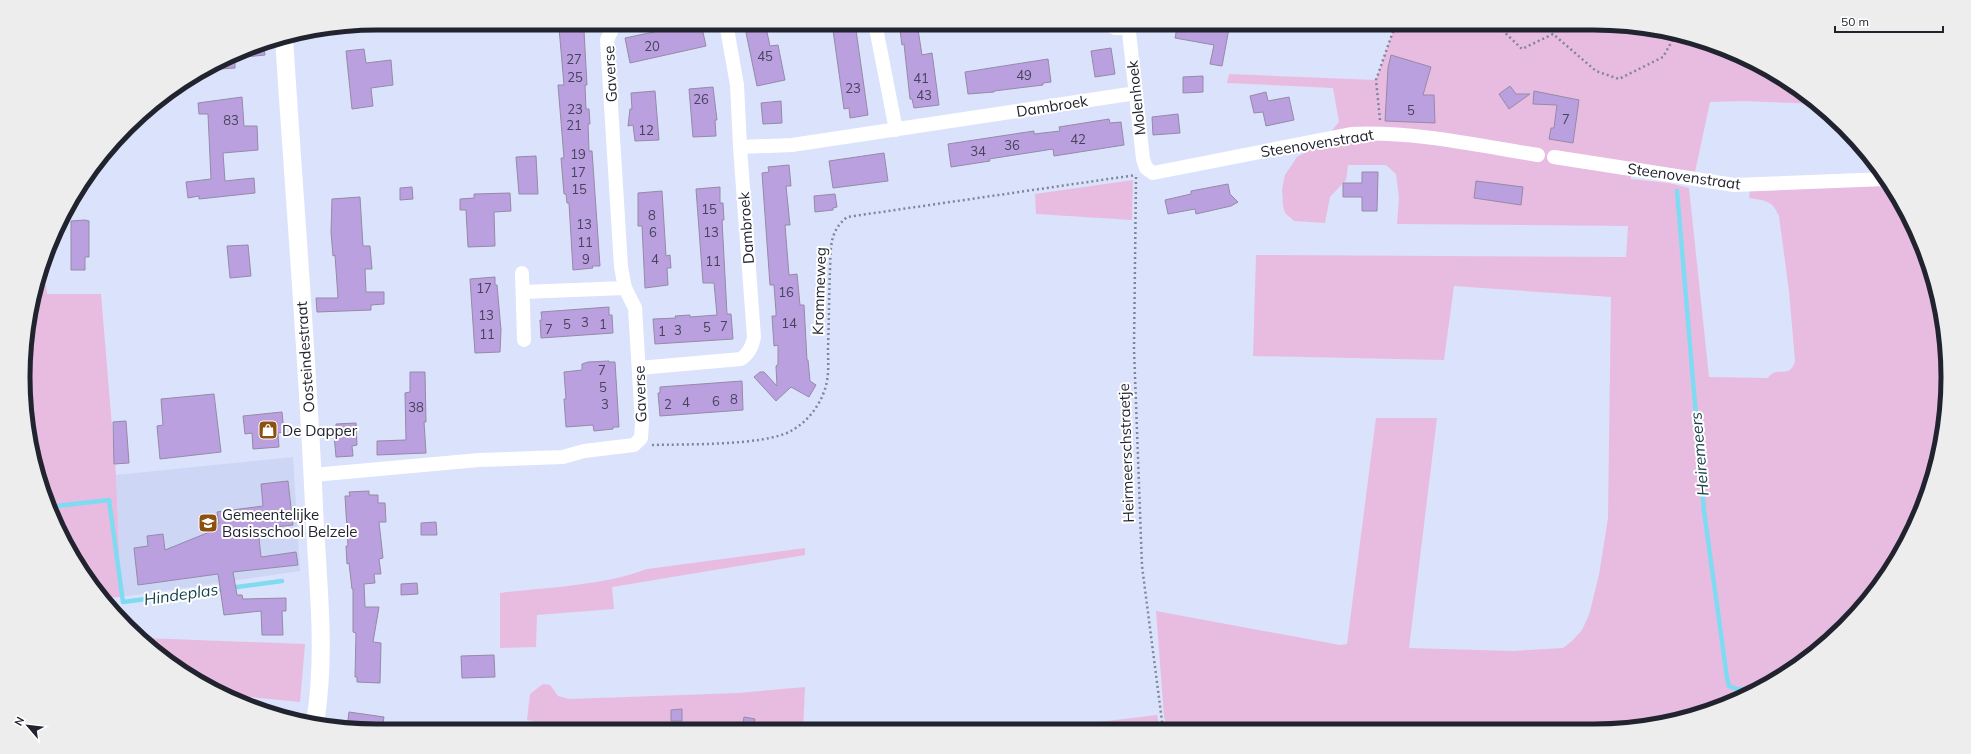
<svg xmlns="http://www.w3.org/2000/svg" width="1971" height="754" viewBox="0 0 1971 754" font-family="Mulish,sans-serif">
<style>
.built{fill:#cdd6f5}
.green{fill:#e8bce0}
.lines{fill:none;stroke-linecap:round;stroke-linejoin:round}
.stream{stroke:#7fdbf1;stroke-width:4.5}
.building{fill:#baa0df;stroke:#958aa7}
.path{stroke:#808597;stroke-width:2.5;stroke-dasharray:2 3;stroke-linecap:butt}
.minor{stroke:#fff;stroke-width:14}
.tertiary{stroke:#fff;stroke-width:18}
.labels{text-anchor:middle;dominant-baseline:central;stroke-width:4;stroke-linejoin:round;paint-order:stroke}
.number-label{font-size:13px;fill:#47435b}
.street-label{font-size:15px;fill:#21242f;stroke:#fff}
.poi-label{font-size:15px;fill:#21242f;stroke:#fff;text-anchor:start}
.water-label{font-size:16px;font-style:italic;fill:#16414a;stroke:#fff}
.rim{fill:none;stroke:#21242f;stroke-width:5}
</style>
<rect width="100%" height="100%" fill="#dbe2fb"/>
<path class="built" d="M293,457L300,571L121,597L116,475Z"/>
<path class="green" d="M1396,23H1594L1686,35L1751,60L1810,96L1818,104L1744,101L1710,102L1695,172L1632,162L1631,179L1669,183L1689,188L1709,377L1768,378C1776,365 1790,380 1795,361L1789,291L1779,216C1772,200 1766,201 1749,198L1750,188L1889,183L1901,200L1929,263L1945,331L1947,400L1936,469L1888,573L1828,643L1750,695L1640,728L1167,729L1164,716L1156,611L1340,645L1347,644L1376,418H1437L1409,648L1513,651L1563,648L1572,641L1582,630L1589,615L1599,575L1608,518L1611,297L1454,286L1444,360L1253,356L1256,255L1626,257L1628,226L1397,224L1399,198L1396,174L1386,165H1348L1346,180L1330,197L1325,223L1294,221L1285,213L1283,206L1282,189L1285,175L1297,157L1321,144L1339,122L1333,88L1227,83L1229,74L1376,80Z
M1133,180L1132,220L1036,214L1035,194Z
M43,260L47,294H101L116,475L121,597L105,598L83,573L50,512L30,446L26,331Z
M805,548V555L612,587L614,609L537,615L536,647L500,648V593C549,587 601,586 647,569Z
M143,638L305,644L300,702L220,694L162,658Z
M543,684L550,685L558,696L569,699L738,693L805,687L803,730L577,731L527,720L530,694Z
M1157,715L1160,729H1040Z"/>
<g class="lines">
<path class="stream" d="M1677,191L1704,511L1727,678L1729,686L1736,689H1758
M48,507L109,500L123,602L282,581"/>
</g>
<path class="building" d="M696,23H701L706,46L630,63L625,38Z
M744,23H765L770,46L778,45L785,80L757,86Z
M832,23H855L868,115L850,118L849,108L844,109Z
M899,23H917L922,55L932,53L939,105L914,108L912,99H910L904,44L902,45Z
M1178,23H1230L1222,66L1210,64L1214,45L1175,38Z
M579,25V32L584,31L587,85H585L586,109H589L590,124H588L589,151H592L600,266H592L593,268L573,270L569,203H567L566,194H564L561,158H564L558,85H564L559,28Z
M263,42L265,55L235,58V68L203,70Z
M1111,48L1115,74L1095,77L1091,51Z
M364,49L366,63L391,60L393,85L371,88L373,106L352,109L346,51Z
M1391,55L1431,67L1423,95H1434L1435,123L1385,121L1388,68Z
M1048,59L1051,82L1043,83V85L994,91V92L968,94L965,72Z
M1203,76V92L1183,93V77Z
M1510,86L1516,94H1530L1509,109L1499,94Z
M713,87L717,120H715L716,136L693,137L689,89Z
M655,91L659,140L635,141L633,125L628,126L630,109H632L631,93Z
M1534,91L1579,100L1573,143L1549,139L1551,128H1554L1557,105L1533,104Z
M1266,92L1268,101L1289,97L1294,120L1266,126L1263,112L1254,113L1250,96Z
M242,97L244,126H257L258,150L223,153L225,181L254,178L255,193L199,199V196L188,198L186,182L211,179L208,114H199L198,103Z
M781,101L782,123L763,124L761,103Z
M1178,114L1180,133L1153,135L1152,117Z
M1109,119L1110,123L1121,122L1124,145L1054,156L1053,149L989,159L990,161L951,167L948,144L1034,131V134L1060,131L1059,127Z
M884,153L888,181L833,188L829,161Z
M536,156L538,194H519L516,157Z
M789,165L791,186H786L790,225H785L789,275L797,274L800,305H804L807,360H808L810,381L816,385L809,397L791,387L776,401L754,377L760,372H764L777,386L776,366L778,364V345L774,346L772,316H776V312L774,285H770L762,173L769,172L768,167Z
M1362,172H1378L1377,211H1362V197H1343V183H1362Z
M1476,181L1523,187L1521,205L1474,198Z
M1228,184L1230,194L1238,202L1231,206L1196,214L1195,209L1168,214L1165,200L1191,194V191Z
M412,187L413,199L400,200V188Z
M720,187V203H723L724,220H722L727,314H731L733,339L655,344L653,319L676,318L675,316L690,315V317L717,315L714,283H703L696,189Z
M662,191L666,256L670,255L671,268H667L668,285L645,288L642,226H638V193Z
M510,193L511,211L494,212L495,246L468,247L466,210H460V199L474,198V194Z
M835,194L837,207L833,208V210L815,212L814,196Z
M360,197L363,246H370L372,269H365L366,292H384V304L371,305V310L317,312L316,298H338L335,255L333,256L331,232L332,199Z
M85,220L89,221V257H85V270H71V221Z
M248,245L251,276L230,278L227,246Z
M495,277V285H497L501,330L500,352L475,353L470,279Z
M609,307V315H612L613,333L541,338L540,320H542L541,312Z
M609,361V362H615L619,427H613V429L594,431L593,425L566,427L564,399H566L564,372L582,370V364L588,362Z
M410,372H425L426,422H424L426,453L377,455V441L406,440L405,393L410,392Z
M742,381L743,410L660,416L658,393H660V387Z
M214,394L221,452L160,459L157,426L163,425L161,399Z
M282,412L284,432L278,433L279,447L253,449L252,433L245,434L243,416Z
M126,421L129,463L114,464L113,422Z
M356,423L357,445L352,446L353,456L336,457L334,435H336V424Z
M288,481L293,525L258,529L261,557L296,552L298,565L233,572L237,595H242L243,599L286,598V611H282L283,635H262L261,611L224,615L218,574L138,585L134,548L148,546L147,536L163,534L165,550L212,531L211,524L219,523L217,512L263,506L261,484Z
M369,491V495H378V503H385L386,522H379L383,558L379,559L381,574H374L375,583L364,584L365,607H379L373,642L381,643L380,683L357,682V677H355L356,633L353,632V589H352L349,563L347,564L346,546H348L345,496H350L349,492Z
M436,522L437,535H421V523Z
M417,583L418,594L401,595V584Z
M494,655L495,677L462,678L461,656Z
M682,709V721H671V710Z
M349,712L384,717L382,729L376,728V731L347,727Z
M744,717L755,719L753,730L742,729Z"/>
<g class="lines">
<path class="path" d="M1495,23L1522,49L1553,34L1596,71L1619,79L1663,57L1676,34
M1380,120L1376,80L1396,23
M1136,177L1134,349L1142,566L1163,729
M652,445C686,444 763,446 791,431C809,421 823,402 827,381C829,370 828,359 828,348C829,321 829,295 830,269C831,247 829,232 847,217L1136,175"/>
<path class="minor" d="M875,23L896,130
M1106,23L1115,28H1128
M1128,23L1143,159L1146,168L1153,173L1351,134C1414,131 1476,145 1538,155
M740,147L792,145L1136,93
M1554,157L1734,185L1886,179
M522,273L524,340
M523,292L625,288
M639,368L741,359C749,353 752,347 754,337L740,147L737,85L726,23
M313,475L479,460L563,457L584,451L634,445L641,438L642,423L635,308L625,288L621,267L607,40L615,23"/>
<path class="tertiary" d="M284,38C294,194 307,350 314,506C317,579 327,651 315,723"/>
</g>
<defs>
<g id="shop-square" transform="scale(1)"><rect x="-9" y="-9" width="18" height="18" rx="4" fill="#8c500f" stroke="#fff"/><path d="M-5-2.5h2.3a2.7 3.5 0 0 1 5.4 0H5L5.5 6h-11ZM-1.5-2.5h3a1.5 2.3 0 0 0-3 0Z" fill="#fff"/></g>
<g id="school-square" transform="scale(1)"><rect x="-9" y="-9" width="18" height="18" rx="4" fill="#8c500f" stroke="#fff"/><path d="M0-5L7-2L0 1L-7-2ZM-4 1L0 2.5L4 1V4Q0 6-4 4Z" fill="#fff"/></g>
</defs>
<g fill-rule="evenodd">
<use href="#shop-square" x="268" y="430"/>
<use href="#school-square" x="208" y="523"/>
</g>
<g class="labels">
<g class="number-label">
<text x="652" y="46">20</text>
<text x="765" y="56">45</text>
<text x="574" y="59">27</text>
<text x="1024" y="75">49</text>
<text x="575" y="77">25</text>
<text x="921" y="78">41</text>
<text x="853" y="88">23</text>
<text x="924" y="95">43</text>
<text x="701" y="99">26</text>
<text x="575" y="109">23</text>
<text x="1411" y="110">5</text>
<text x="1566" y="119">7</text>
<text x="231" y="120">83</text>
<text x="574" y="125">21</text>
<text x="646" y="130">12</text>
<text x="1078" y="139">42</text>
<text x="1012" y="145">36</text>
<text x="978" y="151">34</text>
<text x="578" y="154">19</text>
<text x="578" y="172">17</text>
<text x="579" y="189">15</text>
<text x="709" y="209">15</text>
<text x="652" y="215">8</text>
<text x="584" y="224">13</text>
<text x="653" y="232">6</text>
<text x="711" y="232">13</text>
<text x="585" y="242">11</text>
<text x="586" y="259">9</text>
<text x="655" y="259">4</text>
<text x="713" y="261">11</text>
<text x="484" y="288">17</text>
<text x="786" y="292">16</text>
<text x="486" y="315">13</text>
<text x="585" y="322">3</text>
<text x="789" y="323">14</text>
<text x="567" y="324">5</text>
<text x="603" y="324">1</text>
<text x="724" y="326">7</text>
<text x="707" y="327">5</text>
<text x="549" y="329">7</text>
<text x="678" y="330">3</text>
<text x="662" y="331">1</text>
<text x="487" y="334">11</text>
<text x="602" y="370">7</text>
<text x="603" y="387">5</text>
<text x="734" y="399">8</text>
<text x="716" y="401">6</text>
<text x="686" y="402">4</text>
<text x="605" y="404">3</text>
<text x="668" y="404">2</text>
<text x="416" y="407">38</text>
</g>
<g class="street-label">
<text transform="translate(610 74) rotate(-93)">Gaverse</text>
<text transform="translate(1136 98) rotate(-96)">Molenhoek</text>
<text transform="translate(1052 106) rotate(-9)">Dambroek</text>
<text transform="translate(1317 143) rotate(-9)">Steenovenstraat</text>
<text transform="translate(1684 176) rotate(8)">Steenovenstraat</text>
<text transform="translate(746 228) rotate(-94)">Dambroek</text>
<text transform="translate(819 291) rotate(-88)">Krommeweg</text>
<text transform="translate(305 357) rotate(-94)">Oosteindestraat</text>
<text transform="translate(640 394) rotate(-92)">Gaverse</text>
<text transform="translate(1126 453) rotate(-92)">Heirmeerschstraetje</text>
</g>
<g class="poi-label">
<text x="282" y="430">De Dapper</text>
<text x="222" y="514">Gemeentelijke<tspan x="222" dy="17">Basisschool Belzele</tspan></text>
</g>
<g class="water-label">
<text transform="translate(1699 454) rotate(-95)">Heiremeers</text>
<text transform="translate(181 594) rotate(-8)">Hindeplas</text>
</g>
</g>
<path d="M0 0H1971V754H0ZM377 30H1594A347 347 0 0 1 1941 377V377A347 347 0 0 1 1594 724H377A347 347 0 0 1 30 377V377A347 347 0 0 1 377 30Z" fill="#ededee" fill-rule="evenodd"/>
<path class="rim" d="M377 30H1594A347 347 0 0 1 1941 377V377A347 347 0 0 1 1594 724H377A347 347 0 0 1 30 377V377A347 347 0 0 1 377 30Z"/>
<g transform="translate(28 726) rotate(298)" stroke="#ffffff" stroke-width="3" paint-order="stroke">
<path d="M0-3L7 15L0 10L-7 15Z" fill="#21242f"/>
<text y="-6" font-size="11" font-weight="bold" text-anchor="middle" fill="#21242f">N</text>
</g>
<path d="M1835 26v6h108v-6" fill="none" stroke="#21242f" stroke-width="2"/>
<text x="1841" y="26" font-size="12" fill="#21242f" stroke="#ffffff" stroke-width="3" paint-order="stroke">50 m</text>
</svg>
